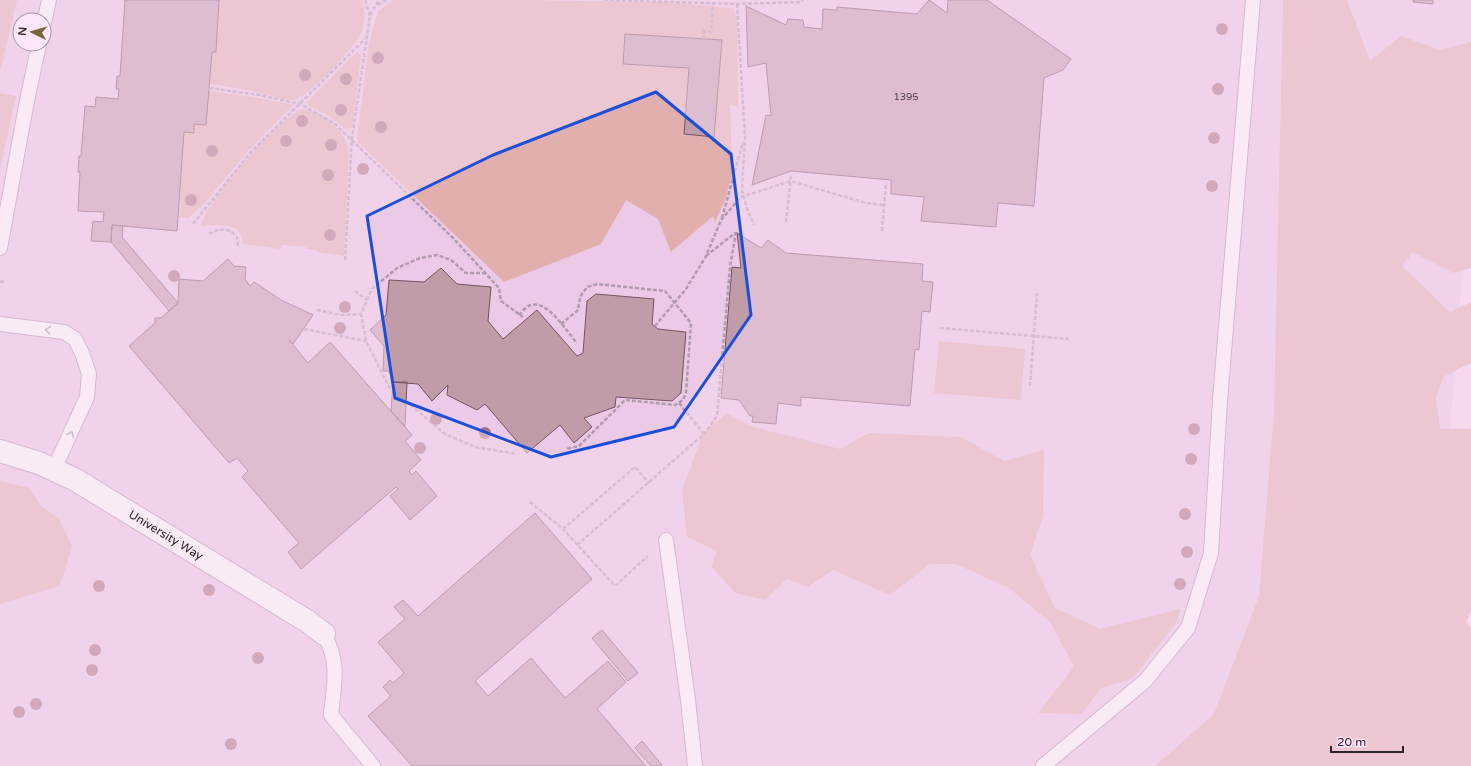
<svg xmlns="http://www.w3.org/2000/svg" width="1471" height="766" viewBox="0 0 1471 766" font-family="'Varela Round',sans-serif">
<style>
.built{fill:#ecc9e6;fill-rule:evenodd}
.green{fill:#e1afae;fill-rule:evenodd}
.building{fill:#bf9ca8;stroke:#745460}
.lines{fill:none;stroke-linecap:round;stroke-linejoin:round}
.lane-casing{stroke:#ae93aa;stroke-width:16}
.street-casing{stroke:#ae93aa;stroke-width:24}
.path{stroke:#b19bad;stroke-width:2.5;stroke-dasharray:4 2;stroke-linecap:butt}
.lane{stroke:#fff;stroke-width:14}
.street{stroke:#fff;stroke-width:22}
.tree{fill:#a5707d}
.oneway{stroke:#a09ca0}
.marked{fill:none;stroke:#1d4ed8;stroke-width:3;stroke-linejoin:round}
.labels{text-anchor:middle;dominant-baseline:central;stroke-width:4;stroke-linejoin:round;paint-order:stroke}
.number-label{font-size:10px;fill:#52414a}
.street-label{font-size:12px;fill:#2d232b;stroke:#fee7fa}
</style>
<rect width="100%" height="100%" fill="#f5d8ef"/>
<path class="built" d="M0,0H1471V155L1424,766H0ZM20,20H44V44H20Z"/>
<path class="green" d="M0,0H17L0,73Z
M219,0H362C365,10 365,23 361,33C355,47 307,99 293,100C282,100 271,95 260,93C244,89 226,86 209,84L212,52H216Z
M394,0H528L678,3L733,8L737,19L738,107L730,105L732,175L725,200L715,222L713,216L671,252L658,219L626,200L601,244L504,282L359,143L357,138L369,44L378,11ZM625,34L722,40L714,137L684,134L689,68L623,64Z
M1283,0H1347L1370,61L1401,36L1440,50L1471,42V268L1453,273L1413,252L1402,266L1450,312L1471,302V363L1443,377L1436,398L1440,429H1471V610L1466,622L1471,628V766H1155L1214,714L1259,596L1274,412Z
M357,52L361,55L352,128L346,130L329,116L308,105L307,102Z
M209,91L260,98L293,105L248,151L204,204L188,218L179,217L184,132L194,133V124H206Z
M0,93L16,96L0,170Z
M299,110C319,107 348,132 349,152L344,256L317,252V250L306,249V247L282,245L281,249L243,244C243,221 217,225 201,226C208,198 274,125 299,110Z
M939,341L1025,349L1021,400L934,393Z
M727,413L750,426L840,449L869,433L961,437L1004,461L1044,450L1043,516L1030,555L1055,608L1100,629L1180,609L1176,623L1132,679L1101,688L1082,714L1038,713L1074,667L1051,623L1009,588L956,564H930L890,595L833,570L808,587L787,579L765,600L735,593L712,567L716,551L687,537L682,490L703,433Z
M0,481L29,488L42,507L59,518L72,546L60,586L0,604Z"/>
<path class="building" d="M125,0H219L216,52H212L206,125L194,124V133L184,132L177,231L112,225L111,242L91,241L93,221L103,222L104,212L78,211L80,172H78L79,156H81L85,106L95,107L96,97L118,99L119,89H116L117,76H120Z
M929,0L947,13L948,0H987L1071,59L1063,70L1044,78L1034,206L998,203L996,227L921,221L924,197L891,194V180L791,171L752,185L766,115L771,116L766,63L748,67L746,6L786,25L788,19L803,20L804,27L822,29L823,9L837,10V7L917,14Z
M1413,0H1433V4L1413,2Z
M625,34L722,40L714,137L684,134L689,68L623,64Z
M112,225L123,226L122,237L178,303L169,311L111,242Z
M737,233L761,248L768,240L786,253L923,264L922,281L933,282L930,312L922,311L919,350L915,349L910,406L801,397V406L778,403L776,424L752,422L753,416H750L739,400L721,398L732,267L741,268Z
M228,259L234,266L246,267L245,279L250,286L254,282L281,300L313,315L293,344L289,340L308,363L330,342L412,435L405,441L421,460L409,471L412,475L416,471L437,496L410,520L390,496L398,489L396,487L301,569L288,552L299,543L242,477L248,471L237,458L229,463L129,346L155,323V318H161L178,303L179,279L203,281Z
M441,268L457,284L491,287L488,321L503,339L537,310L577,356L583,353L587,301L596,294L654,299L652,324L658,329L686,332L681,393L672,401L616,397L615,407L584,418L592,427L574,443L560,425L527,453L485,404L477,410L447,395L448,385L432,401L418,384L392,382L393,377L388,371H383L384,346L370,330L386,315L389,280L424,282Z
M393,382H407L405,426L391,411Z
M535,513L592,579L475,681L488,696L531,658L565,698L608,661L626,682L597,709L646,766H412L368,716L391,696L383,687L390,680L393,683L404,673L378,642L405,619L394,607L403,600L418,616Z
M602,630L638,673L628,681L592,638Z
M642,741L662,765L661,766H651L635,748Z"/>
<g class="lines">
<g class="lane-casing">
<path id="lane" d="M44,23L49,0
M0,248L26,106L39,44
M0,324L64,332L75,339L82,353L89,374L87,397L54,469
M666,540L688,700L695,766
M324,634C340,663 334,684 331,715L373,766
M1043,766L1145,681L1188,628L1211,553L1220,400L1253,0"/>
</g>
<g class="street-casing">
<g id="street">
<path id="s1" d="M0,451L39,463L74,479L307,621L324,634"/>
</g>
</g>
<path class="path" d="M604,0L737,4L800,2L803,0
M737,4L745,137L742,190L747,209L754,225
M378,5L386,0
M370,15L379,0
M704,39V31L711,32L713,3
M209,88L260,95L300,104L334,123L453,238L499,288L501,301L523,317
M722,218L743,142
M786,222L791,175
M193,224L250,153L365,39
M882,231L886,182
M209,234C220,228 229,227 237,237L238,246
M706,256L735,233
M345,260L352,138L370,16L365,0
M486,273H466L451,260L437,255L420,258L397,268L372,289L367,300L361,314L366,341L389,387L445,434L475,447L517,454
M0,282L6,281
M355,291L367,300
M317,310L341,315L361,314
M519,315C522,312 526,306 531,305C548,300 567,332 577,343
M561,324L578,310L580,297L587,287L597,284L665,291L691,323L686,393L683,400L675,405L625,400L579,446L566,449
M655,326L686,289L706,256L721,220L741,197L791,181L866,203L883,205
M940,328L1069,339
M304,329L366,341
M1030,386L1037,293
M679,403L704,434
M530,502L563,529L615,586L648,556
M563,529L635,467L649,483
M577,545L704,434L717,416L730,267L736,232"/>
<use href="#lane" class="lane"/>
<use href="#street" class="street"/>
</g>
<g class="tree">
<circle cx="1222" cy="29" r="6"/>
<circle cx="378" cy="58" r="6"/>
<circle cx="305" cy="75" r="6"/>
<circle cx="346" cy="79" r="6"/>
<circle cx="1218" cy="89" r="6"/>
<circle cx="341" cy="110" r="6"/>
<circle cx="302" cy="121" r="6"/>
<circle cx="381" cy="127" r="6"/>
<circle cx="1214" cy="138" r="6"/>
<circle cx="286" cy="141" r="6"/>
<circle cx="331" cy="145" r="6"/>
<circle cx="212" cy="151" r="6"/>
<circle cx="363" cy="169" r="6"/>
<circle cx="328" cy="175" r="6"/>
<circle cx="1212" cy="186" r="6"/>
<circle cx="191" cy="200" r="6"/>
<circle cx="330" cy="235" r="6"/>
<circle cx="174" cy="276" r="6"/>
<circle cx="345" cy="307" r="6"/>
<circle cx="340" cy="328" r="6"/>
<circle cx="436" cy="419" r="6"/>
<circle cx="1194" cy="429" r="6"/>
<circle cx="485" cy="433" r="6"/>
<circle cx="420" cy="448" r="6"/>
<circle cx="1191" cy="459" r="6"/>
<circle cx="1185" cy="514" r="6"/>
<circle cx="1187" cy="552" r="6"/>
<circle cx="1180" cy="584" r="6"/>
<circle cx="99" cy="586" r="6"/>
<circle cx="209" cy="590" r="6"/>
<circle cx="95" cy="650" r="6"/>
<circle cx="258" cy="658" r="6"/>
<circle cx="92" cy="670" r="6"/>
<circle cx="36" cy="704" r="6"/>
<circle cx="19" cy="712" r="6"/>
<circle cx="231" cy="744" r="6"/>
</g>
<defs><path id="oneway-chevron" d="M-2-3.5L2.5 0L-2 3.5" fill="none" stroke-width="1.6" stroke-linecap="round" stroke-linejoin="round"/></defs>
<g class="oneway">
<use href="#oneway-chevron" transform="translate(48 330) rotate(-173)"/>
<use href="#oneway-chevron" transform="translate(71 434) rotate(-67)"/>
</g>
<path d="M0 0H1471V766H0ZM656,92L731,154L751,315L674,427L551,457L395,398L367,216L493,155Z" fill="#f5d8ef" fill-opacity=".55" fill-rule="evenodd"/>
<path class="marked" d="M656,92L731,154L751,315L674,427L551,457L395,398L367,216L493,155Z"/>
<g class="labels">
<g class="number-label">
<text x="906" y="97">1395</text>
</g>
<g class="street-label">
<text stroke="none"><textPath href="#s1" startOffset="187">University Way</textPath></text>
</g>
</g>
<g transform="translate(32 32) rotate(275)"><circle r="19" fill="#fee7fa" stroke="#aa99a7"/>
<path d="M0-3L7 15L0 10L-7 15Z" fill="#786735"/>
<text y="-6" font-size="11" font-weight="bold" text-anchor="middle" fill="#2d232b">N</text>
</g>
<path d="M1331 746v6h72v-6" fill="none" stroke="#2d232b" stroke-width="2"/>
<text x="1337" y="746" font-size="12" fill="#2d232b" stroke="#fee7fa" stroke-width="3" paint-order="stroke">20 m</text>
</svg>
